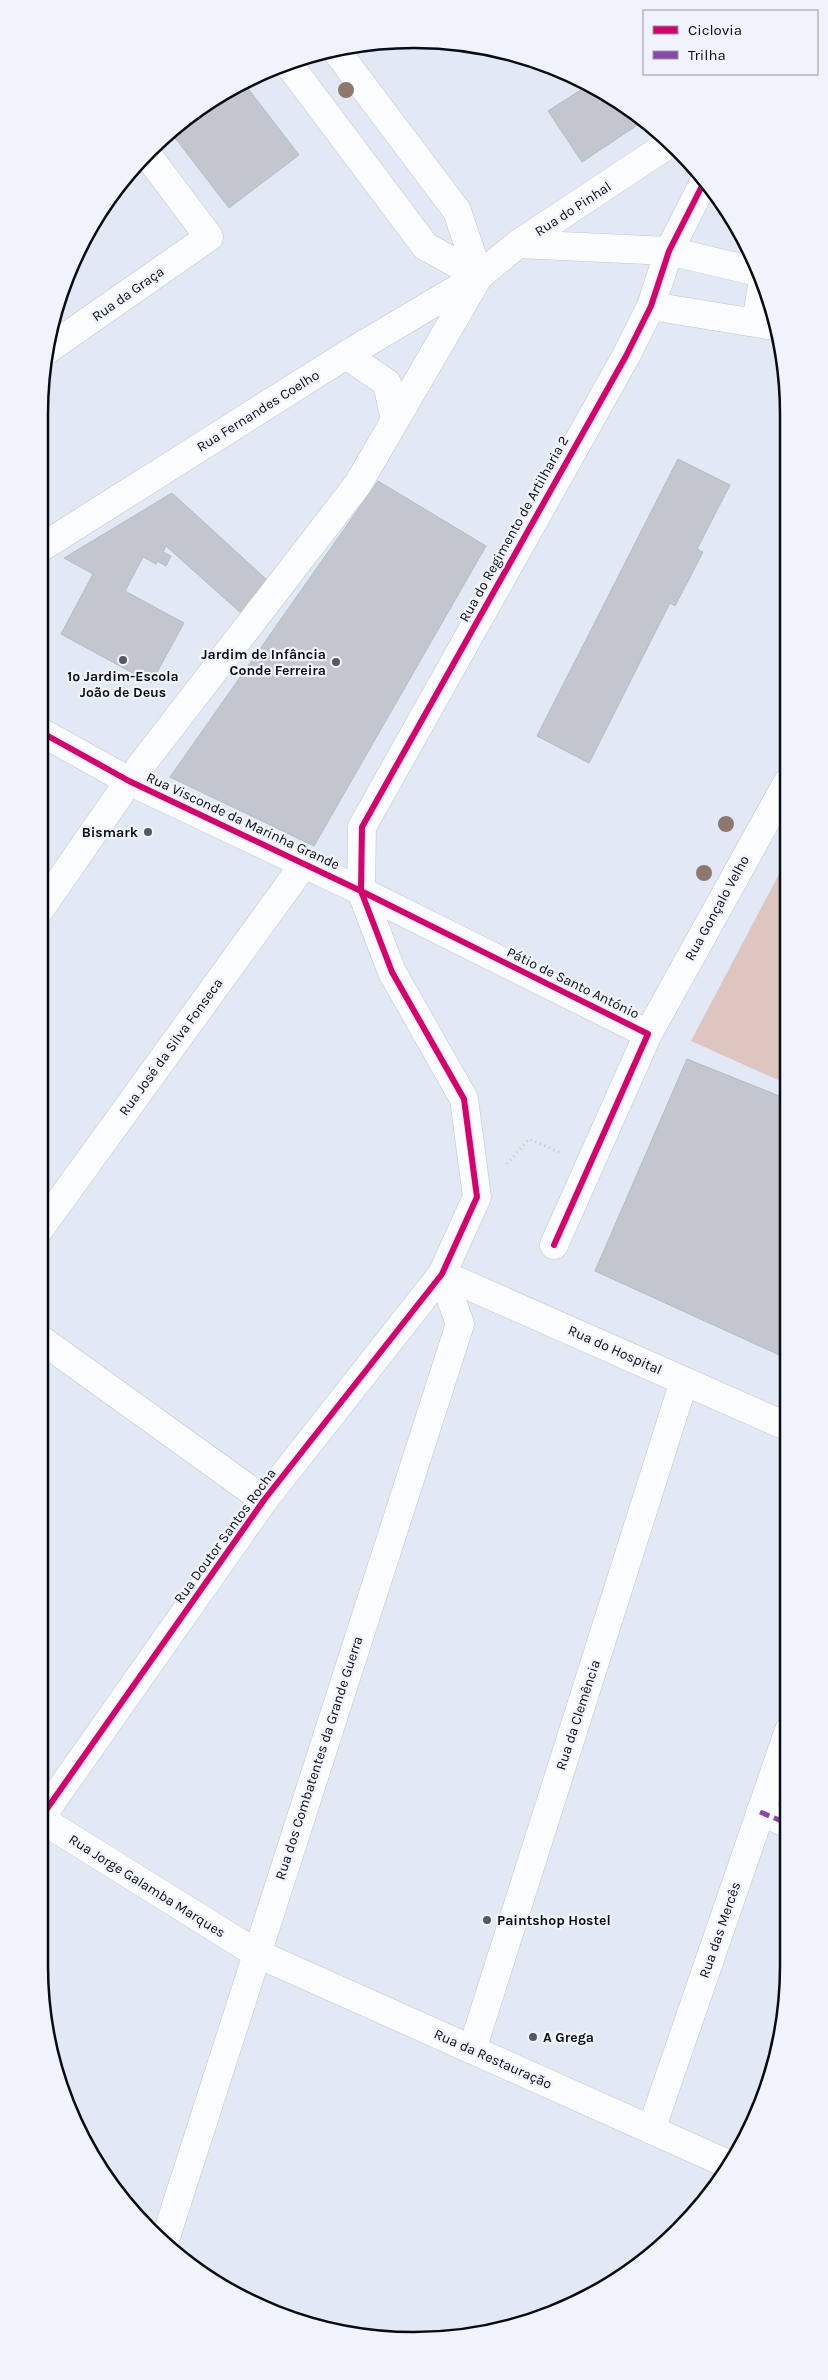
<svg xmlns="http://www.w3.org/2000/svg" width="828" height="2380" viewBox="0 0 828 2380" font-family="Karla,sans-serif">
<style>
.green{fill:#dcc6bf}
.building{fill:#c2c7cf;stroke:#b5bac3}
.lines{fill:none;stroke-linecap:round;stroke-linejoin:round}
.minor-casing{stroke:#bfc5ce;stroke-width:29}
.path{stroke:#c6c9cc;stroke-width:3;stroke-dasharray:1 4;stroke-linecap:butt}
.minor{stroke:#fbfcfd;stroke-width:28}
.quiet{stroke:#8e44ad;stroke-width:5;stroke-dasharray:10 5;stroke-linecap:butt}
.cycleway-casing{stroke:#eff3fc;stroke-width:9}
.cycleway{stroke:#d6006c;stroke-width:6}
.tree{fill:#8e786e}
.poi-dot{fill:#545961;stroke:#eff3fc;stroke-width:2}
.labels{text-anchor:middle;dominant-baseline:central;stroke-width:4.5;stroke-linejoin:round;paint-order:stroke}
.street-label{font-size:14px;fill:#080c12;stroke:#eff3fc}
.poi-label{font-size:14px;font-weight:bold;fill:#080c12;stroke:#eff3fc;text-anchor:end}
.rim{fill:none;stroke:#080c12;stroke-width:2.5}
</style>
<rect width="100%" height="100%" fill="#e2e9f4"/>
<path class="green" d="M787,859V1084L691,1041Z"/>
<path class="building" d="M243,82L299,155L229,208L169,130L226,89Z
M590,84L602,89L642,122L582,162L548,111Z
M678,459L730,485L697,549L703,552L675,606L670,603L589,763L537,736Z
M378,481L486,546L314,846L170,777Z
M172,493L267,580L242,614L166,546L163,552L171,556L166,566L157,561L156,564L143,557L125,591L184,623L151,683L61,634L93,574L64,558Z
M687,1059L787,1099L788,1359L595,1271Z"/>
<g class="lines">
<g class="minor-casing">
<path id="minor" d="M335,49L457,211L479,276
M287,62L425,246L479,276
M518,244L669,251L758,272
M651,306L774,326
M756,323L762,286
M47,350L209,237L146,153
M346,355L387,383L395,420
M39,549L346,355L479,276L518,244L669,144
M39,731L129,781L361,891L392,972L464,1099L477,1197L442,1274L264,1500L39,1820
M39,911L129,781L358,484L479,276
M648,1034L787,783
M39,1230L304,864
M554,1245L648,1034L361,891L362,827L626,356L651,306L669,251L705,180
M442,1274L788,1427
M39,1338L264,1500
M760,1812L789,1824
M39,1818L256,1953L730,2165
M472,2050L684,1381
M651,2130L789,1730
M164,2243L460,1324L442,1274"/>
</g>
<path class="path" d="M507,1164L529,1139L559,1152"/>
<use href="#minor" class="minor"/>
<path class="quiet" d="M760,1812L789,1824"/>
<g class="cycleway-casing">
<path id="cycleway" d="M39,731L129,781L361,891L392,972L464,1099L477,1197L442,1274L264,1500L39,1820
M554,1245L648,1034L361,891L362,827L626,356L651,306L669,251L705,180"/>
</g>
<use href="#cycleway" class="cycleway"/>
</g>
<g class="tree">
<circle cx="346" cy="90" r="8"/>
<circle cx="726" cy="824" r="8"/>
<circle cx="704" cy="873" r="8"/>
</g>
<g class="poi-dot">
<circle cx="123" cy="660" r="5"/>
<circle cx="336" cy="662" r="5"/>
<circle cx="148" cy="832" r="5"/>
<circle cx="487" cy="1920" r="5"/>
<circle cx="533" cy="2037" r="5"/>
</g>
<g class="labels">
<g class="street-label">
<text transform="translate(573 209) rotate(-33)">Rua do Pinhal</text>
<text transform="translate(128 294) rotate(-35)">Rua da Graça</text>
<text transform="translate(258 411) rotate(-32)">Rua Fernandes Coelho</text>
<text transform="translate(514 529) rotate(-61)">Rua do Regimento de Artilharia 2</text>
<text transform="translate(243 821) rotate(25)">Rua Visconde da Marinha Grande</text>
<text transform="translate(717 908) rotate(-61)">Rua Gonçalo Velho</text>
<text transform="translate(573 983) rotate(26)">Pátio de Santo António</text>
<text transform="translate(171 1047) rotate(-54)">Rua José da Silva Fonseca</text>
<text transform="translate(615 1350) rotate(24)">Rua do Hospital</text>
<text transform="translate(225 1536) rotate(-54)">Rua Doutor Santos Rocha</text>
<text transform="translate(578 1715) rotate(-72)">Rua da Clemência</text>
<text transform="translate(319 1758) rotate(-72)">Rua dos Combatentes da Grande Guerra</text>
<text transform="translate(147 1886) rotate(32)">Rua Jorge Galamba Marques</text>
<text transform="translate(720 1930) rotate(-71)">Rua das Mercês</text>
<text transform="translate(493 2059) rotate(24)">Rua da Restauração</text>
</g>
<g class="poi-label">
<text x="326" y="654">Jardim de Infância<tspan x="326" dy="16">Conde Ferreira</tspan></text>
<text x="123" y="676" text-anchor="middle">1º Jardim-Escola<tspan x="123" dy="16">João de Deus</tspan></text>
<text x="138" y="832">Bismark</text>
<text x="497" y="1920" text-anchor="start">Paintshop Hostel</text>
<text x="543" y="2037" text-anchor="start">A Grega</text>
</g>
</g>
<path d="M0 0H828V2380H0ZM414 48H414A366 366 0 0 1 780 414V1966A366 366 0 0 1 414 2332H414A366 366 0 0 1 48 1966V414A366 366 0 0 1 414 48Z" fill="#eff3fc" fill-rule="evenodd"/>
<path class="rim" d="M414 48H414A366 366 0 0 1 780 414V1966A366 366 0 0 1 414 2332H414A366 366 0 0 1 48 1966V414A366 366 0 0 1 414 48Z"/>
<rect x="643" y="10" width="175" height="65" fill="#eff3fc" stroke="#93979e"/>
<rect x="653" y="26" width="25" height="8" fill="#d6006c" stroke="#93979e"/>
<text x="688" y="35" font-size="15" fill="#080c12">Ciclovia</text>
<rect x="653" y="51" width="25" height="8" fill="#8e44ad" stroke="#93979e"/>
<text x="688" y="60" font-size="15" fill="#080c12">Trilha</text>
</svg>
